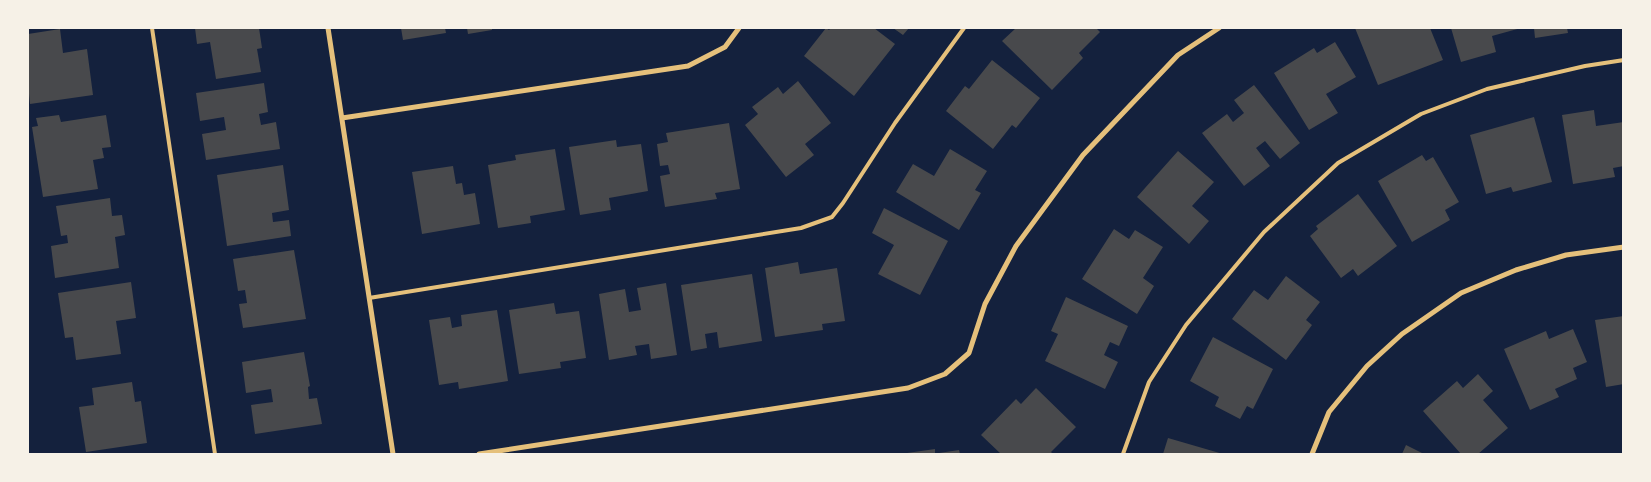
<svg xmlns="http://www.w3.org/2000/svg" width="1651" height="482" viewBox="0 0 1651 482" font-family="Quicksand,sans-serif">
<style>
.building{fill:#48494c}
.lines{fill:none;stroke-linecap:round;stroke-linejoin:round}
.service{stroke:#e5c07b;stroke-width:4}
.minor{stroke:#e5c07b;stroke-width:5}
</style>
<rect width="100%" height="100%" fill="#14213d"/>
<path class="building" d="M195,28H259L262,48L257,49L261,72L216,79L210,42L197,44Z
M401,28H445L446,33L403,40Z
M467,28H492V30L468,34Z
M826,28L829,30L831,28H874L895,44L854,96L804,56Z
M893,28H909L903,35Z
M1016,28H1096L1100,32L1079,53L1083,58L1052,90L1002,41Z
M1355,28H1430L1443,60L1378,85Z
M1451,28H1521L1492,36L1496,52L1461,62Z
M1534,28H1567L1568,33L1535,38Z
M60,29L63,53L87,49L93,95L30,104L28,84V34Z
M1335,42L1356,77L1326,94L1338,113L1309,130L1274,73L1314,48L1317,53Z
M992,60L1040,98L1016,128L1012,125L993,149L946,111L965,86L969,89Z
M798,81L831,123L805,144L814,155L786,177L745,125L758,114L752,107L778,87L783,94Z
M264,83L268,112L259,114L261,125L276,122L280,149L206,160L202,134L226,130L224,117L200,121L196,93Z
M1254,85L1300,143L1280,159L1265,141L1256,148L1270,166L1244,186L1202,133L1227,114L1233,122L1244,113L1234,100Z
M1594,110L1596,126L1624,122V166L1613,168L1615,177L1573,184L1562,115Z
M59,115L61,122L106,115L111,147L102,148L104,158L93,160L98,189L43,197L32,127L38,126L36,118Z
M1534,117L1552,182L1513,192L1511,187L1486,194L1470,135Z
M729,123L740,189L715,193L717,199L665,207L660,176L670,174L668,165L660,166L657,144L668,142L666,133Z
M616,140L617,147L641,144L648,191L609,198L611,210L580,215L569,147Z
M555,149L565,210L530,216L531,223L498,228L488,165L516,160L515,155Z
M950,149L987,171L975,190L981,193L959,230L896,192L913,164L934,176Z
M1178,151L1214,182L1192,206L1209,221L1189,244L1137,197Z
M1422,155L1426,161L1433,157L1459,202L1445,210L1450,220L1412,242L1378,181Z
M283,165L289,210L272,213L273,222L289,220L291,236L227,246L217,175Z
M453,166L456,184L462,183L464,195L475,193L480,224L422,234L412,172Z
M1358,194L1397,246L1358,276L1353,269L1341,278L1310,236L1318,229L1316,226Z
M110,198L112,216L122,215L125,235L115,237L119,268L55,278L51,246L68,243L67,235L61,236L56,206Z
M884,208L948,241L920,295L878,274L894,245L872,233Z
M1114,229L1129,239L1135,230L1163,247L1143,278L1154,286L1137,314L1082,279Z
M294,250L306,319L243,328L239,304L247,303L245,290L238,291L233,259Z
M798,262L800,274L837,268L845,321L822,324L823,330L775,337L765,268Z
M752,274L762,341L719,348L717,332L705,334L707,348L691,351L681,285Z
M1286,276L1320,302L1306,320L1312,325L1286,360L1232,319L1254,290L1268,300Z
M131,282L136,318L116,321L121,354L76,360L73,337L65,338L58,293Z
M666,283L677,355L651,359L649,344L635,346L637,355L609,360L599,294L625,289L629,312L641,310L637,288Z
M1066,297L1128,326L1119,346L1110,342L1104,355L1118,362L1105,389L1045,361L1058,334L1051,331Z
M554,303L556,314L579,311L586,358L560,362L561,368L519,374L509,310Z
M497,310L508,381L459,389L458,382L439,385L429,320L450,317L452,328L462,326L461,315Z
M1624,316V384L1606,387L1595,320Z
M1573,329L1587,362L1573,368L1577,379L1555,389L1559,397L1530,410L1504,349L1546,331L1549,339Z
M1213,337L1273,369L1253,409L1247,406L1240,419L1215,406L1219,397L1190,381Z
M304,352L310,386L308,387L309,399L317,398L322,424L255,434L251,405L273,402L271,389L246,393L242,362Z
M1478,374L1493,391L1483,400L1508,428L1478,454H1461L1423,411L1457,381L1463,388Z
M132,382L135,402L141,401L147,443L86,452L79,407L94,405L92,388Z
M1036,388L1076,427L1051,452L1053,454H1001L981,435L1016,399L1021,404Z
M1168,438L1223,454H1163Z
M1406,445L1424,454H1402Z
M935,449V454H907V453Z
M959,450L960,454H939V453Z"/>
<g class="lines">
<path class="service" d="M152,28L215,454
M369,298L801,228L832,217L843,203L895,123L964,28
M1123,454L1149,382L1186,325L1264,232L1338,163L1421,114L1487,89L1585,66L1624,60"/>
<path class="minor" d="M328,28L393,454
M342,118L688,66L725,47L739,28
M479,454L908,388L945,374L969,353L985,304L1016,246L1083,155L1178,55L1219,28
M1312,454L1329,412L1367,366L1402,334L1461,293L1516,270L1566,255L1624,247"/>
</g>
<rect width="1651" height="482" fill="none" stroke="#f6f1e7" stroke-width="58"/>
</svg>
